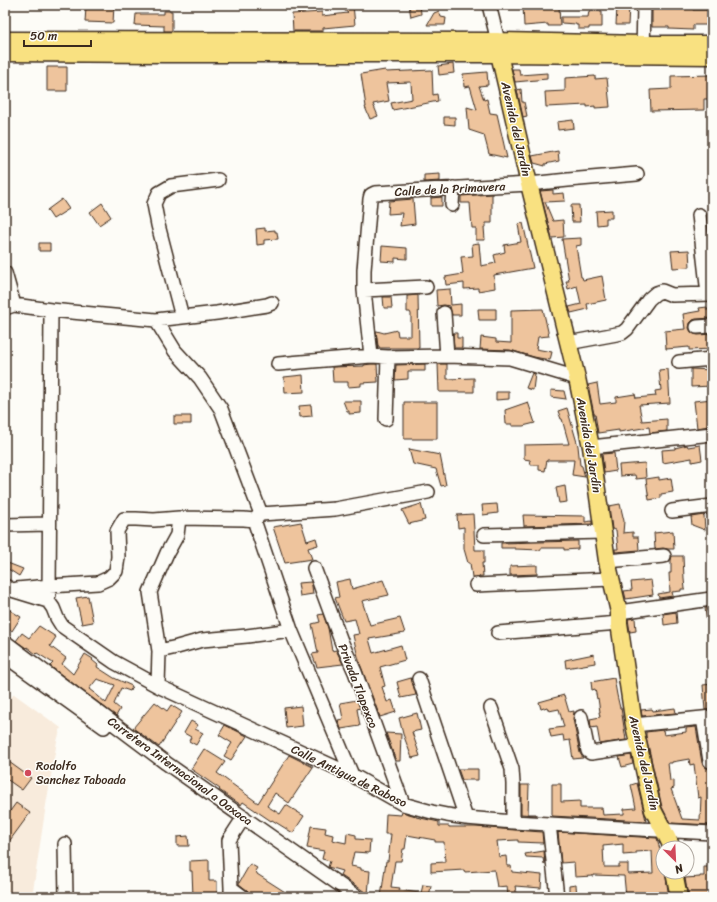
<svg xmlns="http://www.w3.org/2000/svg" width="717" height="902" viewBox="0 0 717 902" font-family="Sriracha,sans-serif">
<style>
.built{fill:#f8ebdc}
.building{fill:#eec49d;stroke:#3b2a1e;fill-rule:evenodd}
.lines{fill:none;stroke-linecap:round;stroke-linejoin:round}
.minor-casing{stroke:#3b2a1e;stroke-width:16}
.major-casing{stroke:#3b2a1e;stroke-width:19}
.minor{stroke:#fdfcf7;stroke-width:13}
.major{stroke:#f9e181;stroke-width:16}
.poi-dot{fill:#d1495b;stroke:#fdfcf7;stroke-width:1.5}
.labels{text-anchor:middle;dominant-baseline:central;stroke-width:3;stroke-linejoin:round;paint-order:stroke}
.street-label{font-size:12px;fill:#3b2a1e;stroke:#fdfcf7}
.poi-label{font-size:12px;fill:#3b2a1e;stroke:#fdfcf7;text-anchor:start}
</style>
<rect width="100%" height="100%" fill="#fdfcf7"/>
<filter id="ink" filterUnits="userSpaceOnUse"><feTurbulence type="fractalNoise" baseFrequency=".025" numOctaves="2"/><feDisplacementMap in="SourceGraphic" scale="8" xChannelSelector="R" yChannelSelector="G"/><feConvolveMatrix kernelMatrix="1 2 1 2 8 2 1 2 1" color-interpolation-filters="sRGB"/></filter>
<g filter="url(#ink)">
<path class="built" d="M14,694L61,728L57,741L46,805L32,897H5V702L6,703Z"/>
<path class="building" d="M100,5H114L113,23L85,22L86,7L100,8Z
M338,5H353L355,25L323,28V31H293L292,14L322,12V16L348,13Z
M409,5H420L421,14L411,17Z
M523,5H559L560,26H548V24L524,26Z
M652,5H693V10H708L707,25H693V30L669,29V27H652Z
M617,6H629L628,25H616Z
M164,11H172V31H164V26L135,25L136,14H164Z
M439,11L441,17L446,18L445,25H427L434,13Z
M589,11H602V27H589V29H578V25H576V24L561,23V17H588Z
M453,64L454,73L439,75L438,66Z
M47,67H67V91H47Z
M512,69H519L520,75L547,73V79L515,82Z
M385,70L386,72L432,70L433,95L437,94L438,101L393,110L391,103L412,99L411,82L386,83L389,101L373,104L378,116L370,119L365,107H366L361,74Z
M487,72L488,85L479,86L484,100L487,99L490,113L497,114L507,158L489,154L484,135L469,130L467,107L477,110L470,86L464,87L463,74Z
M712,75V99H704V110L651,111L650,90L671,89V76Z
M595,76V79L607,78L610,107L595,108V106L587,107V105L546,107L545,92L565,91V78Z
M521,89L522,102H524L527,116L523,117L517,90Z
M444,117H455V125L444,124Z
M573,120L574,128L558,130L557,122Z
M558,151L559,161L545,164V166L534,163L532,156Z
M440,174V181L424,182V175Z
M553,190V194L564,193L565,201L545,202L553,221L563,220L564,237L552,238L540,191Z
M492,194V223H486V227H484L485,240H476V228H472L470,203H461V196Z
M442,197V206H431V198Z
M62,199L69,209L53,219L47,210Z
M413,199L415,224L400,226L402,213L388,214L389,201Z
M102,203L111,217L99,225L90,212Z
M571,205H579L580,222H572Z
M612,210V218H606V224L597,225L596,211Z
M523,223L533,268L494,275L495,288L478,291V288L464,289V283L446,285L445,277L463,274L461,257L473,256L472,244L479,243L481,266L496,263L494,255L505,252L504,245L521,242L518,224Z
M265,228V231L275,230V232H277L278,239L264,240V244L257,245L256,229Z
M581,238V245L576,246L581,277H582L583,280L602,276L606,300L587,304L588,309L571,313L569,307L581,304L577,286L568,289L566,281H569L562,239Z
M39,243H50V251H39Z
M382,246L407,248V259L395,258V262L381,261Z
M689,250L690,267L673,268L671,251Z
M450,289L451,305L461,304V315H452L450,306L444,305L437,306L436,290Z
M418,295L419,348H379V346H378L376,331H377L384,333L397,330L398,336H411V314L410,312H407V296Z
M383,297H391L392,308H384Z
M707,307V310L712,309V318L696,319L693,320L690,323L689,328L691,332L694,334L698,335L712,334V349L689,350V347L666,349L665,331L685,329L683,314L700,311L699,308Z
M478,309H496V320H479Z
M543,309L549,336L538,337L536,349L552,352L550,360L534,357L510,350L480,349L481,337L496,339V342L511,343V310Z
M453,333H457V338H462V348H454Z
M371,364H377L378,382L361,383V386L348,387V382H333L332,367L364,366V365Z
M425,364V371H408V379L395,380L396,365Z
M438,364H447V379L474,378V392H439Z
M668,369L670,403L639,405L642,421L667,419V431L650,433L649,427L619,432V430L598,433L595,414H594L588,385L597,383L600,404L616,402V397L635,394L636,398L656,396L655,391L661,390L659,370Z
M691,369L712,370V386L691,387Z
M532,373L535,374L533,390L526,388Z
M303,375L304,392L285,393L284,377Z
M551,390L564,391L566,399L551,397Z
M496,392H509V399L496,400Z
M712,399V424H709V426L697,428L694,401Z
M343,401H361V413L349,414V411H347Z
M404,402H437V439H404Z
M528,402L535,423L523,426H512V424H506L505,410Z
M311,405L312,416L300,417L299,406Z
M567,408L578,446L580,465L582,466L585,477L572,475L574,460H547L545,471L539,470V465H531L530,460L524,459V445L569,444L562,419H561L558,411Z
M174,416H191V424H174Z
M687,445L688,447L700,445L702,460L692,462V458L663,463L662,450L675,449V448Z
M409,449L440,455L446,485L441,486L436,469L413,464Z
M614,453L616,471L604,473L602,454Z
M645,463L646,478L636,479L635,475L620,476L619,465Z
M659,477V480L671,478L673,492L661,494V498L649,500L646,479Z
M565,486L567,502L559,503L556,488Z
M421,504L425,520L409,524L402,510Z
M497,504L498,513L483,515L482,505Z
M620,504L624,521L623,533L633,532V537H638L639,550L615,552V549H618L616,530L612,529L609,506Z
M473,514L474,530L475,550H484V563H482L483,576L472,577L470,563H468L464,549V527L458,528L457,515Z
M523,515L585,516V522L592,521V524L524,526Z
M704,515L705,530L692,525L691,517Z
M301,522L307,541L316,538L318,545L308,548L312,559L285,563L273,527Z
M673,531L674,549H668L663,548L655,549L654,533Z
M578,541V549L564,550V548H541V550L515,549V548H501V543Z
M672,556H683L684,579L685,589H681V591L672,592L673,596L659,598L658,594L670,592L669,573H671V560Z
M5,562L23,569L19,576L5,567Z
M537,565V574L510,575V566Z
M350,579L352,589L383,580L389,595L362,601L370,625L400,618L405,633L369,639L373,653L401,645L405,660L380,667L385,686L382,687L387,702L392,700L396,712L380,717L360,664L356,649L353,635L359,634L355,619L344,621L335,598L339,597L336,582Z
M651,580L653,595L626,599L624,591L632,590L631,582Z
M311,582L312,586L313,594L300,596L298,583Z
M88,596L93,622L82,624L76,598Z
M712,607V625H707L705,608Z
M8,609L21,617L12,631L5,626V613Z
M676,612L677,623L664,625L663,614Z
M323,614L328,628L332,651L336,650L343,664L317,667L312,654L318,653L312,624L320,622L318,615Z
M635,618L636,631L630,632L628,619Z
M39,626L56,637L50,646L66,658L62,664L73,674L85,654L93,659L92,660L98,665L97,667L114,678L132,686L130,691L121,688L114,704L120,709L116,716L50,666L53,663L37,653L36,654L27,647L26,648L16,641L22,633L29,638ZM97,679L115,685L106,703L98,696L89,689Z
M594,654L595,663L566,668L565,660Z
M411,678L416,695L401,698L397,682Z
M614,678L617,695L620,708H621L626,740L600,744L597,727L591,728L590,719L600,717L599,712H600L598,698L597,699L595,689L592,690L591,682Z
M712,684V709L705,710L703,685Z
M564,695L569,712L574,711L573,719L580,753L583,758L573,759L570,740L564,741L563,735L551,737L549,729L564,727L559,709L549,711L547,707L541,709L539,702Z
M357,700L360,708L357,709L360,726L341,729L338,720L343,719L340,703Z
M155,702L167,711L171,705L182,712L159,747L133,728Z
M301,706L303,726L286,728L284,708Z
M675,708L676,713L642,716L641,710L652,709L653,711Z
M417,713L421,730L412,732L420,756L412,758L403,734L399,718Z
M191,721L198,725L195,729L203,733L196,745L189,741L191,737L184,733Z
M225,725L247,736L231,760L224,756L232,743L219,735Z
M696,727L702,763L704,766L707,768L712,769V825L670,823L662,807L646,736V732L663,730L664,735L686,732V728ZM689,759L690,765L694,764L698,798L701,797L700,820L682,819L671,789L674,788V780L670,781L668,763H672V762Z
M386,733L401,734L400,761H396Z
M204,749L225,762L217,773L258,803L289,755L313,767L289,803L275,793L267,806L280,814L286,805L304,816L293,833L272,820L271,821L243,802L241,805L219,790L220,789L191,769Z
M631,755L633,764L622,767L619,757Z
M9,762L31,778L22,790L5,778V768Z
M458,769H478V780H462Z
M637,783L645,816L646,821L552,816V784H561V802L580,801V808H602L603,815L624,814V809L636,808L631,785Z
M521,785H529L528,814H536V815L521,814Z
M16,803L30,813L5,847V818Z
M402,812L416,816V817L439,822V826H449V827H475L542,832L543,843L518,842V840L497,841L499,857L506,856L507,866H511L512,872L542,875L541,888L515,886L517,897H508L507,886L497,887L494,870L465,872L464,870L431,872V863L445,862L444,842H435V840L407,835L405,849H403L401,861H395L391,887L400,888L399,890L419,893L418,897H381L386,861H388L391,834H385L386,814L401,815Z
M311,826L326,828L325,833L333,835L332,840L346,843L347,833L356,835V839L370,840L369,853L354,852L351,866L361,868V870L370,871L368,894L340,875L342,871L328,867L330,861L322,859L324,851L307,848Z
M558,832L657,838L663,861V872H665L669,897H626L624,876L593,875V876L575,877L574,862L561,863ZM623,844V855L636,854V852L652,851L653,873L628,874V864H619V867H604L603,846Z
M188,836L189,846H177V837Z
M544,851L545,864H544L543,858L526,857L525,854Z
M209,860V881H217V897H193L192,871H190V861Z
M250,864L257,868L255,871L257,873V874L293,897H252L251,896L248,891L239,884V883Z
M704,867H712V895L705,896V897H688V891H687L685,878L700,877V876H704Z
M423,885L431,886L429,897H420Z
M576,885L577,897H569V886Z"/>
<g class="lines">
<g class="minor-casing">
<path id="minor" d="M489,5L498,41
M643,54L644,5
M452,205L453,188
M699,215L708,294
M5,273L14,305
M364,290L426,287
M5,308L14,305L51,310L156,320L217,313L267,305L272,303
M444,313L447,356
M182,317L158,225L154,204L159,193L171,186L218,180
M156,320L175,351L200,378L221,409L261,514
M697,327L712,326
M568,343L622,333L627,329L649,299L656,293L662,291L672,295L712,294
M371,356L364,290V270L370,199L371,195L375,193L529,184L568,180L637,174
M679,362L712,359
M278,364L371,356L388,357L447,356L510,358L577,378
M386,419L388,357
M591,447L712,434
M672,511L712,506
M254,520L291,630L352,775
M5,525L49,524
M484,535L603,532
M607,561L664,556
M314,568L341,641L355,672L403,804
M476,585L611,579
M5,586L12,590L48,601L53,608L57,618L62,626L114,662L158,686L352,775L403,804L432,812L447,815L466,818L513,822L712,833
M17,589L49,586L98,583L109,578L116,571L118,557L117,531L124,519H136L154,520L179,518L244,519L254,520L261,514L335,509L428,492
M49,595L51,310
M619,612L711,599
M498,633L619,623
M5,642L166,763L357,897
M159,651L177,647L202,640L247,636L291,630
M5,656L104,727
M419,679L466,818
M158,686L159,651L150,592L167,553L177,535L179,518
M491,708L512,769L513,784V822
M581,717L588,751L591,753L639,746
M703,718L710,761
M634,725L712,717
M549,824L557,897
M65,844L66,897
M231,888L243,897
M231,897V888L229,840L244,817"/>
</g>
<g class="major-casing">
<path id="major" d="M5,40L498,41L644,44H712
M498,41L499,54L529,184L577,378L591,447L607,561L619,612V623L634,725L653,810L664,831L670,843L671,848
M5,53L165,54H499L712,56
M674,872L679,897"/>
</g>
<use href="#minor" class="minor"/>
<use href="#major" class="major"/>
</g>
</g>
<circle class="poi-dot" cx="28" cy="773" r="4"/>
<g class="labels">
<g class="street-label">
<text transform="translate(516 129) rotate(77)">Avenida del Jardín</text>
<text transform="translate(450 189) rotate(-3)">Calle de la Primavera</text>
<text transform="translate(589 445) rotate(80)">Avenida del Jardín</text>
<text transform="translate(358 686) rotate(69)">Privada Tlapexco</text>
<text transform="translate(644 763) rotate(77)">Avenida del Jardín</text>
<text transform="translate(180 771) rotate(36)">Carretera Internacional a Oaxaca</text>
<text transform="translate(349 776) rotate(26)">Calle Antigua de Raboso</text>
</g>
<g class="poi-label">
<text x="36" y="766">Rodolfo<tspan x="36" dy="14">Sanchez Taboada</tspan></text>
</g>
</g>
<rect width="717" height="902" fill="none" stroke="#fdfcf7" stroke-width="20"/>
<rect x="10" y="10" width="697" height="882" fill="none" stroke="#3b2a1e" stroke-width="1.5" filter="url(#ink)"/>
<g transform="translate(675 860) rotate(156)"><circle r="19" fill="#fdfcf7" stroke="#afa8a0"/>
<path d="M0-3L7 15L0 10L-7 15Z" fill="#d1495b"/>
<text y="-6" font-size="11" font-weight="bold" text-anchor="middle" fill="#3b2a1e">N</text>
</g>
<path d="M24 40v6h67v-6" fill="none" stroke="#3b2a1e" stroke-width="2"/>
<text x="30" y="40" font-size="12" fill="#3b2a1e" stroke="#fdfcf7" stroke-width="3" paint-order="stroke">50 m</text>
</svg>
